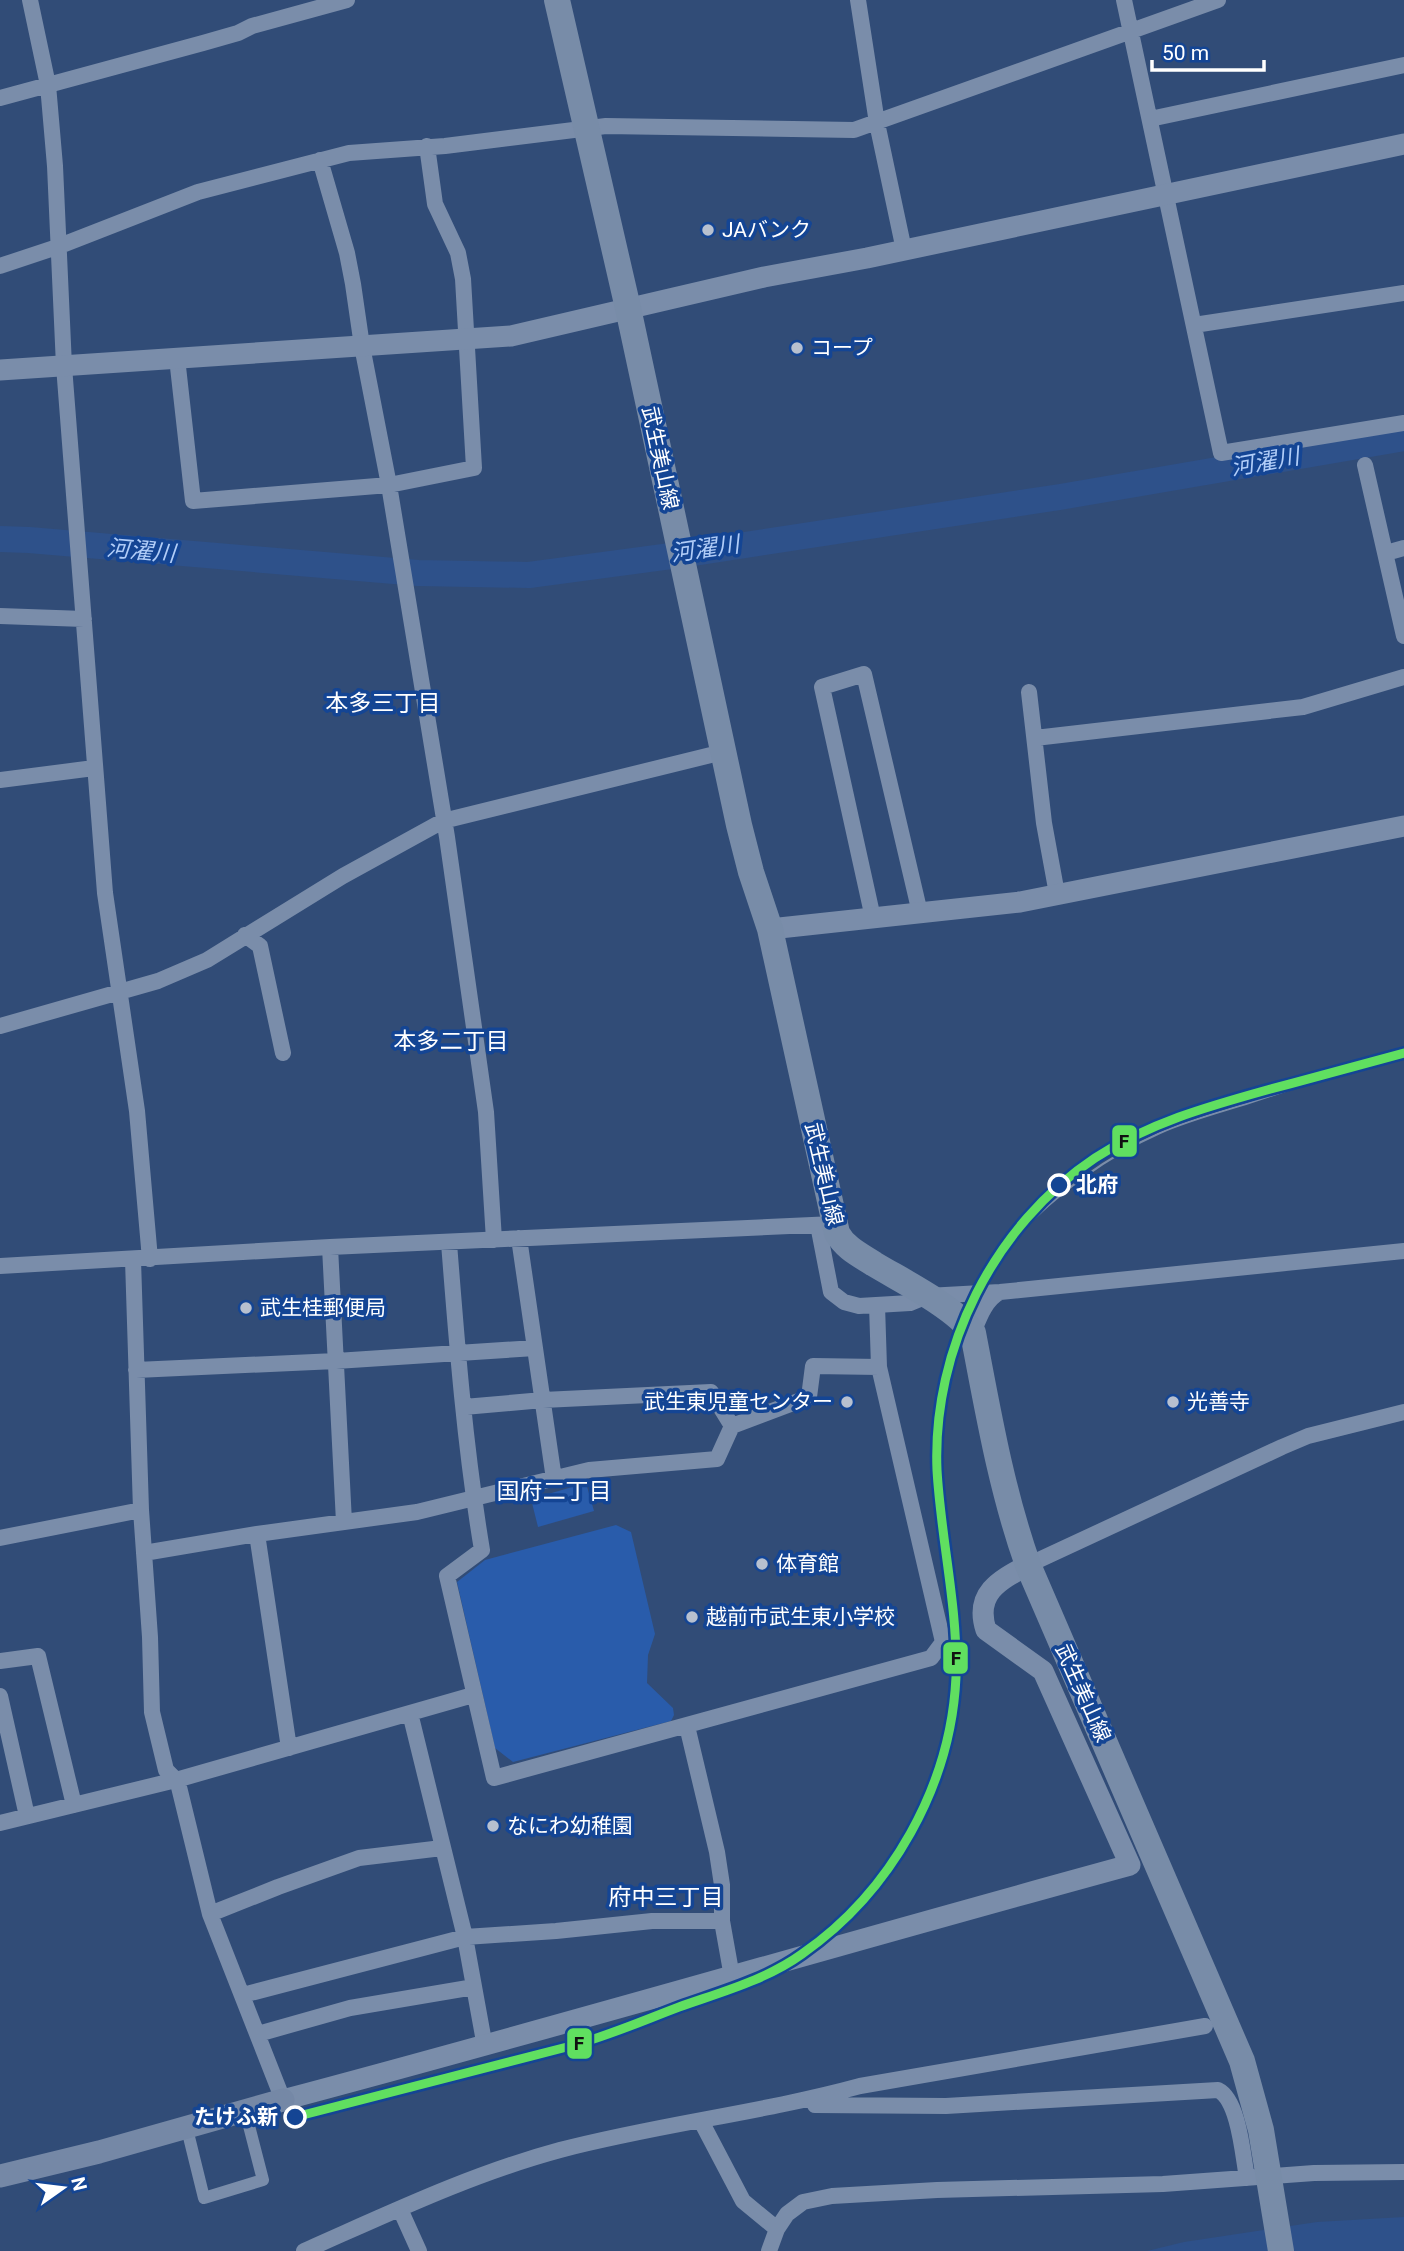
<svg xmlns="http://www.w3.org/2000/svg" width="1404" height="2251" viewBox="0 0 1404 2251" font-family="Roboto,'Noto Sans JP',sans-serif">
<style>
.green{fill:#295cab}
.water{fill:#2e518a}
.lines{fill:none;stroke-linecap:round;stroke-linejoin:round}
.river{stroke:#2e518a;stroke-width:26}
.pedestrian{stroke:#7a8daa;stroke-width:12}
.minor{stroke:#7a8daa;stroke-width:16}
.tertiary{stroke:#7a8daa;stroke-width:21}
.secondary{stroke:#7588a6;stroke-width:23}
.primary{stroke:#788ca8;stroke-width:26}
.tram{stroke:#7b8da9;stroke-width:2}
.rail-1-casing{stroke:#144594;stroke-width:14}
.rail-1{stroke:#60df60;stroke-width:9}
.poi-dot{fill:#b7c0cf;stroke:#144594;stroke-width:2.5}
.stop-dot{fill:#144594;stroke:#fff;stroke-width:3.5}
.labels{text-anchor:middle;dominant-baseline:central;stroke-width:7;stroke-linejoin:round;paint-order:stroke}
.poi-label{font-size:21px;fill:#fff;stroke:#144594;text-anchor:start}
.street-label{font-size:21px;fill:#fff;stroke:#144594}
.stop-label{font-size:21px;font-weight:bold;fill:#fff;stroke:#144594;text-anchor:start}
.water-label{font-size:23px;font-style:italic;fill:#b1cdf8;stroke:#144594}
.neighbourhood-label{font-size:23px;fill:#fff;stroke:#144594}
.line-badge{stroke:#144594;stroke-width:2.5}
.pale-badge-label{font-size:19px;text-anchor:middle;font-weight:bold;fill:#111}
</style>
<rect width="100%" height="100%" fill="#314c77"/>
<path class="green" d="M586,1483L594,1511L538,1527L531,1499Z
M616,1525L631,1532L655,1634L648,1655L647,1683L673,1708L674,1715L671,1721L513,1762L495,1748L457,1582L485,1560Z"/>
<path class="water" d="M1404,2217V2251H1147L1184,2242L1317,2222Z"/>
<g class="lines">
<path class="river" d="M0,539L29,540L418,573L529,575L686,554L1060,497L1404,438"/>
<path class="pedestrian" d="M189,2137L204,2198L263,2180L248,2122"/>
<path class="minor" d="M30,0L48,85L55,166L64,366L105,893L137,1111L150,1259
M858,0L877,123L904,250
M1124,0L1221,453L1404,423
M0,98L203,43L238,33L252,26L347,0
M1150,119L1404,65
M320,160L347,253L353,284L362,346L389,485L447,837L486,1112L494,1240
M0,266L57,247L198,192L349,153L445,146L606,126L854,130L1218,0
M1194,325L1404,293
M177,358L193,501L389,485L474,468L463,279L458,253L435,204L427,146
M1365,465L1404,636
M1386,553L1404,548
M0,616L84,619
M1029,692L1044,823L1057,894
M1035,738L1303,707L1404,677
M0,780L94,768
M873,918L822,687L864,674L920,913
M245,935L260,946L283,1053
M0,1026L158,981L207,960L343,876L443,821L723,752
M818,1225L831,1292L844,1302L859,1306L910,1303L927,1296L1000,1292L1404,1251
M519,1238L554,1479
M449,1243C457,1346 465,1448 482,1550L447,1576L494,1778L931,1658L943,1642L879,1367L877,1305
M330,1247L344,1522
M133,1260L141,1510L150,1637L152,1712L166,1770L176,1780L179,1787L210,1914L283,2100
M0,1266L330,1247L834,1224
M973,1333C979,1318 985,1300 1000,1292
M136,1370L336,1361L535,1348
M464,1407L543,1400L711,1392L732,1426
M257,1534L289,1748
M0,1538L141,1510
M144,1553L257,1534L417,1512L589,1470L717,1459L732,1426L809,1397L813,1366L879,1367
M1028,1565L1282,1447L1308,1436L1404,1412
M0,1661L38,1656L74,1805
M0,1696L27,1816
M410,1713L465,1937L485,2047
M687,1726L717,1852L722,1885V1921L732,1977
M0,1823L176,1780L473,1695
M210,1914L278,1887L359,1858L442,1848
M243,1995L465,1937L556,1931L652,1921H722
M258,2034L350,2008L474,1987
M813,2100L815,2105L946,2106L1218,2090C1239,2100 1243,2157 1247,2178
M701,2121L743,2201L777,2229
M400,2209L419,2251
M304,2251C388,2214 471,2174 560,2150C659,2124 761,2113 860,2086L1205,2026
M769,2251L777,2229L787,2214L803,2202L832,2196L937,2190L1163,2184L1314,2173L1404,2172"/>
<path class="tertiary" d="M0,370L511,336L764,277L867,258L1404,144
M770,929L1020,902L1404,826
M283,2100C566,2025 847,1942 1130,1865L1043,1671L986,1630C974,1593 1000,1580 1028,1565"/>
<path class="secondary" d="M0,2176L99,2152L283,2100"/>
<path class="primary" d="M557,0L628,308L739,825L751,872L770,929L837,1233C845,1248 860,1255 874,1264C902,1281 955,1307 973,1333C988,1411 1001,1489 1028,1565L1242,2061L1261,2130L1281,2251"/>
<path class="tram" d="M1000,1254C1045,1203 1097,1161 1160,1133C1187,1121 1217,1113 1246,1104C1283,1092 1320,1080 1356,1066"/>
<g class="rail-1-casing">
<path id="rail-1" d="M295,2117L567,2047C606,2037 642,2021 679,2007C721,1992 766,1980 802,1954C891,1892 951,1786 956,1677C958,1607 941,1540 937,1470C932,1349 994,1225 1095,1158C1149,1123 1206,1107 1267,1090C1313,1078 1359,1065 1404,1053"/>
</g>
<use href="#rail-1" class="rail-1"/>
</g>
<g class="poi-dot">
<circle cx="708" cy="230" r="7"/>
<circle cx="797" cy="348" r="7"/>
<circle cx="246" cy="1308" r="7"/>
<circle cx="847" cy="1402" r="7"/>
<circle cx="1173" cy="1402" r="7"/>
<circle cx="762" cy="1564" r="7"/>
<circle cx="692" cy="1617" r="7"/>
<circle cx="493" cy="1826" r="7"/>
</g>
<g class="stop-dot">
<circle cx="1059" cy="1185" r="10"/>
<circle cx="295" cy="2117" r="10"/>
</g>
<g class="labels">
<g class="poi-label">
<text x="722" y="230">JAバンク</text>
<text x="811" y="348">コープ</text>
<text x="260" y="1308">武生桂郵便局</text>
<text x="833" y="1402" text-anchor="end">武生東児童センター</text>
<text x="1187" y="1402">光善寺</text>
<text x="776" y="1564">体育館</text>
<text x="706" y="1617">越前市武生東小学校</text>
<text x="507" y="1826">なにわ幼稚園</text>
</g>
<g class="street-label">
<text transform="translate(660 458) rotate(78)">武生美山線</text>
<text transform="translate(824 1174) rotate(77)">武生美山線</text>
<text transform="translate(1083 1693) rotate(66)">武生美山線</text>
</g>
<g class="stop-label">
<text x="1076" y="1185">北府</text>
<text x="278" y="2117" text-anchor="end">たけふ新</text>
</g>
<g class="water-label">
<text transform="translate(1265 462) rotate(-10)">河濯川</text>
<text transform="translate(705 549) rotate(-8)">河濯川</text>
<text transform="translate(141 551) rotate(5)">河濯川</text>
</g>
<g class="neighbourhood-label">
<text x="383" y="703">本多三丁目</text>
<text x="451" y="1041">本多二丁目</text>
<text x="554" y="1491">国府二丁目</text>
<text x="666" y="1897">府中三丁目</text>
</g>
</g>
<g class="line-badge">
<rect x="1111" y="1124" width="27" height="34" rx="7" fill="#60df60"/>
<rect x="942" y="1641" width="27" height="34" rx="7" fill="#60df60"/>
<rect x="566" y="2027" width="27" height="33" rx="7" fill="#60df60"/>
</g>
<g class="pale-badge-label">
<text x="1124" y="1148">F</text>
<text x="956" y="1665">F</text>
<text x="579" y="2050">F</text>
</g>
<g transform="translate(63 2188) rotate(76)" stroke="#144594" stroke-width="5" paint-order="stroke">
<path d="M0-5L12 26L0 18L-12 26Z" fill="#ffffff"/>
<text y="-10" font-size="19" font-weight="bold" text-anchor="middle" fill="#ffffff">N</text>
</g>
<path d="M1152 60v10h112v-10" fill="none" stroke="#ffffff" stroke-width="3.5"/>
<text x="1162" y="60" font-size="21" fill="#ffffff" stroke="#144594" stroke-width="5" paint-order="stroke">50 m</text>
</svg>
